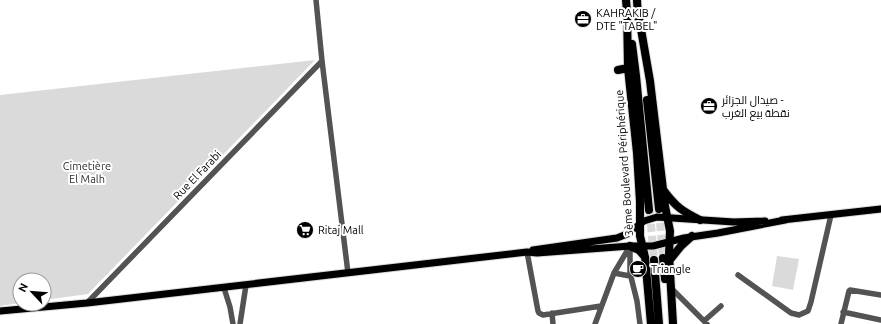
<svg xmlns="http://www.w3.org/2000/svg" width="881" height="324" viewBox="0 0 881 324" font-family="Ubuntu,Cairo,sans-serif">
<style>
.green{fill:#dadada}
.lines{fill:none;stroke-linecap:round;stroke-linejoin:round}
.highway-tunnel{stroke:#d9d9d9;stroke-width:8;stroke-dasharray:8 4;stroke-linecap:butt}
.major-casing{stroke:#dbdbdb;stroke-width:9}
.highway-casing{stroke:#dbdbdb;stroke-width:10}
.minor{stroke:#535353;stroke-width:5.5}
.major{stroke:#000;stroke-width:7}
.highway{stroke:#000;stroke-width:8}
.labels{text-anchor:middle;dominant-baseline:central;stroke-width:4;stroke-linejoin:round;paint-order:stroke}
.poi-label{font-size:11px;fill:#000;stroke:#fff;text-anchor:start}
.street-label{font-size:11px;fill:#000;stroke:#fff}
.park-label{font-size:11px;fill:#313131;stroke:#fff}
</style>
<rect width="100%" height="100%" fill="#fff"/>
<path class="green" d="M315,60L88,294L44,300V280H20V303L0,306V95Z
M777,256L799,259L793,290L772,286Z"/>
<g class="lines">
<path class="highway-tunnel" d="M659,211L663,258
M650,212L654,260"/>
<g class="major-casing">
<path id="major" d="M782,220L881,209
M533,250L617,238L627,234L644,221L657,217L734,222L765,221
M0,311L87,303L527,252L537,253L630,246H653L684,238L718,233L785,220"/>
</g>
<g class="highway-casing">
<path id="highway" d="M626,0L627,12L628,68L637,153L640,202V236L645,257L651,324
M637,0L638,17
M638,12L650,81L665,206L670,231L669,254L673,324
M632,44L636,76L649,210
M618,70L628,68
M647,100L659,209
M664,191C676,207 682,211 700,220
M630,246L639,250L645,257
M663,258L665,279
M654,260L659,324
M669,261L681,246L692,236"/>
</g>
<path class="minor" d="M316,0L322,61L348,273
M630,246V273L637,301L640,324
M527,252L538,311L539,313L543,315L601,306
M614,273L630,276
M738,275L791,313L799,315L808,311L811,302L831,215
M670,287L707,324
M224,288L230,307L233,324
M87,303L322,61
M843,312L881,320
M552,313L553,324
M704,321L721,306
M240,324L246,285
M595,324L614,273L630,246
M841,324L849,291L850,290L881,295"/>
<use href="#major" class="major"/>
<use href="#highway" class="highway"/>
</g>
<defs>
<g id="office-disc" transform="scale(0.9)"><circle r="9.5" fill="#000" stroke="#fff"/><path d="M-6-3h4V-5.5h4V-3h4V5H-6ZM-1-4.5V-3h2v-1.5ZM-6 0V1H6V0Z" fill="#fff"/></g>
<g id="supermarket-disc" transform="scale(0.9)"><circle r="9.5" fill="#000" stroke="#fff"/><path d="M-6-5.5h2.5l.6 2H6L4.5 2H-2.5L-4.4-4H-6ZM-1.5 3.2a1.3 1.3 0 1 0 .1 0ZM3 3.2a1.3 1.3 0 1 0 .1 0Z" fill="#fff"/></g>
<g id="cafe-disc" transform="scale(0.9)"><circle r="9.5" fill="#000" stroke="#fff"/><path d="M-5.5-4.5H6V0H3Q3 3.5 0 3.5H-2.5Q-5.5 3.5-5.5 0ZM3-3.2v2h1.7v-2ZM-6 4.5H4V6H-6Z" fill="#fff"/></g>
</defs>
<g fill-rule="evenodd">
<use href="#office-disc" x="583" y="19"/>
<use href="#office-disc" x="709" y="106"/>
<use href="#supermarket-disc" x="305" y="230"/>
<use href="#cafe-disc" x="638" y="269"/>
</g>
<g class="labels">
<g class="poi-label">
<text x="596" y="13">KAHRAKIB /<tspan x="596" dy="13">DTE "TABEL"</tspan></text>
<text x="722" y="100">صيدال الجزائر -<tspan x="722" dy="13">نقطة بيع الغرب</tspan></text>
<text x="318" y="230">Ritaj Mall</text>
<text x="651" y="269">Triangle</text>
</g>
<g class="street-label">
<text transform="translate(624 163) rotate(-94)">3ème Boulevard Périphérique</text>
<text transform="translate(197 175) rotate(-46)">Rue El Farabi</text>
</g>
<g class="park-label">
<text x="87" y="166">Cimetière<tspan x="87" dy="13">El Malh</tspan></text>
</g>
</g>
<g transform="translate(32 292) rotate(296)"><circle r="19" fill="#ffffff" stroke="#999999"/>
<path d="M0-3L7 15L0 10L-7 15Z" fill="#000000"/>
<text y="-6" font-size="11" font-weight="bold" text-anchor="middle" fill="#000000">N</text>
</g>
</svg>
